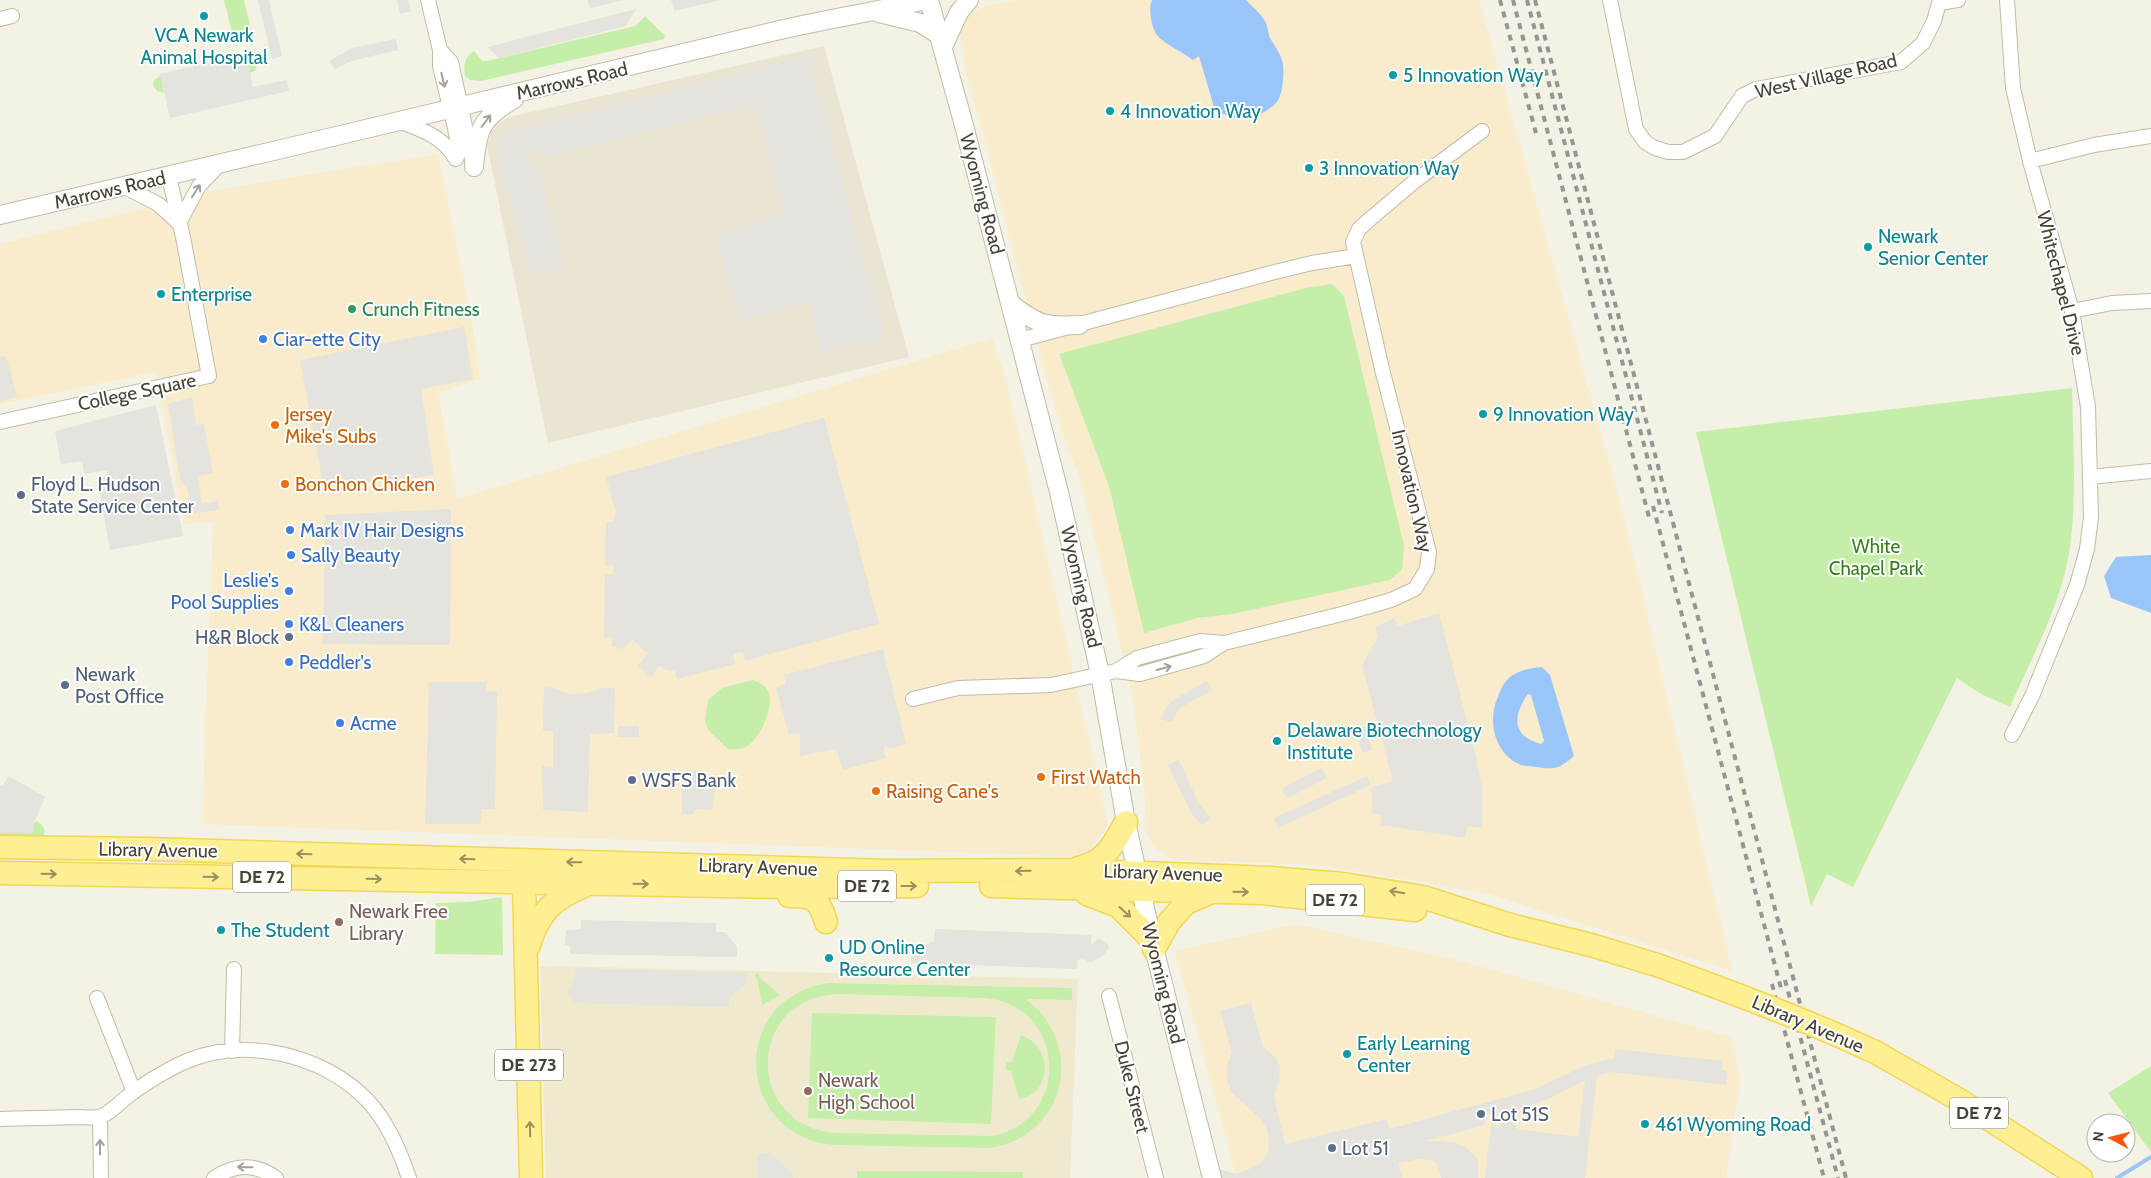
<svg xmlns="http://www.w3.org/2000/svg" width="2151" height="1178" viewBox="0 0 2151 1178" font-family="Cabin,sans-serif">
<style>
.residential{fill:#e9e5d2}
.commercial{fill:#f9eccd}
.education{fill:#efeacd}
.green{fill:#c5eea8;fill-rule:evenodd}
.parking{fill:#e4e3dd;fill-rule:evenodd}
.water{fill:#99c5f9;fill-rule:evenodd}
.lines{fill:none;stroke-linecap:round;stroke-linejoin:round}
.stream{stroke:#99c5f9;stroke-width:4}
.minor-casing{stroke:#c1bba6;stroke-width:16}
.tertiary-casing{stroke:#c1bba6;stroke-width:20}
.primary-casing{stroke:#f1d755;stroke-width:25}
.minor{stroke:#fff;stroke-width:14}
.tertiary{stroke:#fff;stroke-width:18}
.primary{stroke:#ffef93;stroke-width:22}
.rail{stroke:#959595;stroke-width:4;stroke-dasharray:6 6;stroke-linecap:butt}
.primary-bridge-casing{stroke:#f1d755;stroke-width:25;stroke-linecap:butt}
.primary-bridge{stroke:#ffef93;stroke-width:22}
.oneway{stroke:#a3a099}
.oneway2{stroke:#9a905e}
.culture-dot{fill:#0f9aa8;stroke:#fff;stroke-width:2}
.leisure-dot{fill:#2e9e5b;stroke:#fff;stroke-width:2}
.shop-dot{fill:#3f7fe0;stroke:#fff;stroke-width:2}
.food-dot{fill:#e8710a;stroke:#fff;stroke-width:2}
.service-dot{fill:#5c6f8a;stroke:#fff;stroke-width:2}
.education-dot{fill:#8d6e63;stroke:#fff;stroke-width:2}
.labels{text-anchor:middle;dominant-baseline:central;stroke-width:4;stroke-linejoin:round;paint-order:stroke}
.shield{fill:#fff;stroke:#7e7b70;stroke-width:1}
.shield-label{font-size:18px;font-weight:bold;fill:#474233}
.culture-label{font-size:19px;fill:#0d838f;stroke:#fff;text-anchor:start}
.street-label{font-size:19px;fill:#474233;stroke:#fff}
.leisure-label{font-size:19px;fill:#27864d;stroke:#fff;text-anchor:start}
.shop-label{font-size:19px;fill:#366cbe;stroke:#fff;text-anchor:start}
.food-label{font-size:19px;fill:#c56008;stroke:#fff;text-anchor:start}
.service-label{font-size:19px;fill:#4e5e75;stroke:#fff;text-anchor:start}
.park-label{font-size:19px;fill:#378020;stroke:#fff}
.education-label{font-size:19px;fill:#785e54;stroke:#fff;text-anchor:start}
</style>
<rect width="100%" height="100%" fill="#f4f2e4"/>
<path class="residential" d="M824,46L909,357L548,443L487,145L491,132L499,123L509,117Z"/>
<path class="commercial" d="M1016,0H1479L1619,498L1732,971L1485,893L1318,865L1178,860L1171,858L1156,849L1146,831L1145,797L1134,705L1117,629L1079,475L1068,450L1045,374L965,65L960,34L964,22L970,13L985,6Z
M438,154L472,323L480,379L438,393L457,499L992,338L1007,383L1108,825L1083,857L202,824L213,522L184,524L156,372L0,404V244L226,188Z
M1296,924L1465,962L1731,1037L1740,1078L1726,1178H1237L1175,951Z"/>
<path class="education" d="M556,966L1078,979L1070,1178H546L540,967Z"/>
<path class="green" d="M224,0H244L251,29L250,33L246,36L226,41L224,35L232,32Z
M645,16L665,36L664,39L481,81L470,80L465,76C463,65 465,57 474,51L482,61H487L635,26Z
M246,55L252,56L258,62L256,70L250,73Z
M161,76L164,93L157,91L153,85L154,80Z
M1332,284L1344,296L1404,546L1402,570L1390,580L1232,614L1197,618L1144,633L1109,486L1059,354L1306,288Z
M2072,388C2073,440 2077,494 2070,547C2062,603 2033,655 2010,707L1981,694L1957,678L1853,887L1827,874L1811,906L1696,432Z
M753,680C758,682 763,684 766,688C777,701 762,734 750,744C744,749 736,750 728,749L708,730L705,720L708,700L722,688Z
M37,821L42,825L45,831L43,836L0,835V833H33L34,823Z
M502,897L503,955L435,954L436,903L469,902Z
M758,973L760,978L780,995L762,1005L757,979L754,975Z
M828,983L1072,988V1000L1026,999C1033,1006 1042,1012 1047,1021C1082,1074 1050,1141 988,1148L835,1145C735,1137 727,999 828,983ZM838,994L984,998C1066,1004 1073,1120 992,1136L835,1133C744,1126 746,997 838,994Z
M812,1013L996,1017L991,1124L808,1118Z
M1021,1035C1053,1046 1053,1093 1019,1099L1011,1071H1006V1062H1012Z
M2151,1066V1152L2108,1093Z
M857,1171L1023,1172V1178H857Z"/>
<path class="parking" d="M258,0H269L282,56L272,59Z
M397,0H408L411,11L400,14Z
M588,0H624L590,8Z
M671,0H721L674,11Z
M636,9L626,26L499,58L487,47Z
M396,39L398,50L351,61L335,69L329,61L352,48Z
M246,54L253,87L287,80L289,91L170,118L160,74Z
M809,56L884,336L855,347L852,342L821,352L809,302L741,321L715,235L784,213L756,104L540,159L538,151H532L528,155L525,164L527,166L536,163L563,266L531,276L495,148L505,145L501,134Z
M464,327L473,379L421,389L434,475L401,480L323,484L300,360Z
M6,356L17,397L0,401V357Z
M192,397L196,425L204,424L213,473L198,476L202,504L217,501L219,510L193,513L187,488L180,480L168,404Z
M156,405L183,536L110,550L97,478L108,475L107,470L84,474L82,461L61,464L55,431Z
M824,418L879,624L745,661L743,652L733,654L735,664L677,679L674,670L669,671L659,666L651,677L638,666L648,653L632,640L623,649L611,646L613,637H604L605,575L614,574L613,565L605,566L606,522H614L616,512L606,477Z
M451,509L450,645L323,644L325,515Z
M1439,613L1477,760L1482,789V828L1468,826L1465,838L1381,825L1382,815L1373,814L1371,787L1393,781L1362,665L1378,637L1375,627L1394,618L1398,626Z
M883,649L906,744L893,748L885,747L883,750L886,758L843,770L836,749L800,756V736L799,733L789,735L776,687L786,684L784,675Z
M1206,681L1213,690L1180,708L1171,722L1160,719L1165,709L1172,701Z
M429,682H486V691L497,692L495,809H482L480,824H425Z
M544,687L553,688L569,694L588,693L601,688H615L614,733L590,734L588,812L543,810L542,766L553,767V731H543Z
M618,726H639V737H618Z
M1366,726L1372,750L1362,753L1356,729Z
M1179,760L1199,804L1211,818L1202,825L1191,813L1168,765Z
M1322,768L1327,778L1287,798L1282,788Z
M704,770V776L716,777L712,810L696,809L691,815L682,814V771Z
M9,776L45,797L34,823V833H0V785H3Z
M1367,776L1371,785L1278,828L1274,818Z
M581,920L716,923V932H725L737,947V957L570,954V945H565L566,930L581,929Z
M935,929L1091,935V945L1099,938L1109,946L1104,955L1090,963L1084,959L1078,960L1077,969L911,963V953L934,941Z
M576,968L747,973V984L729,997V1007L574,1003L568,992L575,977Z
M1251,1003L1263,1047L1276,1058L1280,1067L1279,1081L1274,1096L1285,1144L1386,1119L1389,1129L1535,1089L1586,1065L1614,1058L1615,1049L1723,1061L1722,1070L1727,1071L1726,1085L1611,1072L1597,1076L1585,1178H1485L1491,1126L1501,1127L1497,1117L1489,1114L1485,1117L1486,1125L1425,1141L1454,1142L1466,1147L1478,1160V1178H1441L1438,1165L1434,1161L1420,1159L1398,1163L1402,1178H1221L1219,1169L1236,1174L1243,1172L1261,1163L1268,1152L1269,1139L1266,1127L1261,1119L1232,1093L1226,1076L1227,1065L1232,1053L1220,1011ZM1585,1080L1578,1137L1518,1129L1514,1124L1516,1113L1521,1108L1549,1099Z
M771,1153L793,1174V1178H757V1154Z"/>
<path class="water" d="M1152,0H1246C1253,7 1261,14 1266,23C1268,28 1268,33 1270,38C1275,47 1282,55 1283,65C1284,75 1283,95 1276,103C1260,120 1230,124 1214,107L1199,56L1193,60C1184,53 1163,43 1157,35C1151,27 1148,8 1152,0Z
M2151,555V613L2111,598L2104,576L2116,557Z
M1542,667L1550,675L1574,756C1560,768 1556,770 1536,767C1532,766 1526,766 1521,765C1494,754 1487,720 1498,697C1500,690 1504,682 1510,677C1519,670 1531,668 1542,667ZM1528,694L1531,695L1544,741L1541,744C1511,736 1513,715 1528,694Z"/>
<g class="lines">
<path class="stream" d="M2117,1178L2151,1157"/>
<g class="minor-casing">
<path id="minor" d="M428,0L440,50V66L455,128L459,151L456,159
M1610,0L1636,129L1645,142L1655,148L1668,152H1683L1715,136L1742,96L1756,89L1901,62L1923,43L1934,21L1939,3
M2007,0L2013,88L2030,161L2072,311L2088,407L2091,517L2087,549L2077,585L2032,696L2012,735
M1939,3L1958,0
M0,19L12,16
M440,50L451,62L473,163
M399,121C424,131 441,135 456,159
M2030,161L2094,145L2151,136
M123,186L158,204L179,223L199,186L219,165
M2072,311L2112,303L2151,301
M1020,340L1271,273L1312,263L1356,256
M0,422L209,376L183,237L169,177
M2090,477L2151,471
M1116,671L1137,658L1200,641L1224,643L1342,614L1391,600L1415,589L1427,569L1429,552L1382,369L1353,242L1359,229L1370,219L1415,181L1482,131
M913,699L958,688L1051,685L1116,671L1140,674L1204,656L1224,643
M1109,996L1156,1178
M97,998L134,1092
M232,1051L234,969
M100,1117L101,1178
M0,1119C25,1118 50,1118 76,1117C83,1117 95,1119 102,1116C113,1111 122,1100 132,1093C147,1082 164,1072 180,1064C242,1035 323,1053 369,1102C388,1123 400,1151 409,1178
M214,1178C235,1164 255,1163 276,1178"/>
</g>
<g class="tertiary-casing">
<path id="tertiary" d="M929,0L962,118L1059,492L1100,674L1126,822L1152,940L1212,1178
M879,13L920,23L939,35
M943,47L959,12L969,0
M474,167C478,129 480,119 514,99
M0,215C256,156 512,94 767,33C820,20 874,12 926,0
M1011,304C1038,325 1046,327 1079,325"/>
</g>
<g class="primary-casing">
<path id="primary" d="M0,847L147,849L888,871L1072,870L1270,878L1343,884L1423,897L1510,925L1591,945L1657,965
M1078,868C1106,862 1113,845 1126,822
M519,869L524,882L531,1178
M0,873L785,887L917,886
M991,886L1262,893L1415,910
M1087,894L1118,906L1152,940
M789,896C814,896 819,899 826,922
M529,945C539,912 553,899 584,886
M1154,949L1169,922L1186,903L1209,893
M1875,1052L1956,1098L2081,1178"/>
</g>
<use href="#minor" class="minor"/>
<use href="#tertiary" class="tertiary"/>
<use href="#primary" class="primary"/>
<path class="rail" d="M1500,0L1536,133
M1513,0L1649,517
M1527,0L1662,513
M1535,0L1846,1178
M1653,506L1782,992
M1785,980L1838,1178
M1772,984L1824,1178"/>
<g class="primary-bridge-casing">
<path id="primary-bridge" d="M1657,965C1731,992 1804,1019 1875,1052"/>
</g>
<use href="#primary-bridge" class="primary-bridge"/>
</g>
<defs><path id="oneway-shaft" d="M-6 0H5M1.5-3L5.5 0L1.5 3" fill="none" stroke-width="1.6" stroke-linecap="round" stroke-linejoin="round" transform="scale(1.25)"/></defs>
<g class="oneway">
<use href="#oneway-shaft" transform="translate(443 80) rotate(77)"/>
<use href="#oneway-shaft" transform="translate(486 121) rotate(-53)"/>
<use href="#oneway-shaft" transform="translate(196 191) rotate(-57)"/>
<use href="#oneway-shaft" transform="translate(1164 668) rotate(-15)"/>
<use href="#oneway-shaft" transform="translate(100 1147) rotate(-90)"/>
<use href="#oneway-shaft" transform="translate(245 1167) rotate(-179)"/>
</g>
<g class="oneway2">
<use href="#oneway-shaft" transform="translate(304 854) rotate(-178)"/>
<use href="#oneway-shaft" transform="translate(467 859) rotate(-178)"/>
<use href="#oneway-shaft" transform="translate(574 862) rotate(-179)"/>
<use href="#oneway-shaft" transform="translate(1023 871) rotate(179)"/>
<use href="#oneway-shaft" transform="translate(49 874) rotate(1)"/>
<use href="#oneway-shaft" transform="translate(211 877) rotate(1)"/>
<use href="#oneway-shaft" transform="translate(374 879) rotate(1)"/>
<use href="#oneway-shaft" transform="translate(641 884) rotate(1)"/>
<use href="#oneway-shaft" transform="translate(909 886)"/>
<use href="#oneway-shaft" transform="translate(1241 892) rotate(1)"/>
<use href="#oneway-shaft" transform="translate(1397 892) rotate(-171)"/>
<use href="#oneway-shaft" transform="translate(1125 912) rotate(42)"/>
<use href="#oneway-shaft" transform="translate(530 1129) rotate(-91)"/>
</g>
<g class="culture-dot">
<circle cx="204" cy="16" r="5"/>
<circle cx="1393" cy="75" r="5"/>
<circle cx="1110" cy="111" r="5"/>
<circle cx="1309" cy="168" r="5"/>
<circle cx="1868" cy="247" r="5"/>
<circle cx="161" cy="294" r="5"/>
<circle cx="1483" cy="414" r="5"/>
<circle cx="1277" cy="741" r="5"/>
<circle cx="221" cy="930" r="5"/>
<circle cx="829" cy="958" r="5"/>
<circle cx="1347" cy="1054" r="5"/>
<circle cx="1645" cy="1124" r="5"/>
</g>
<circle class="leisure-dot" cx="352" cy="309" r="5"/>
<g class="shop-dot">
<circle cx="263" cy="339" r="5"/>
<circle cx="290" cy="530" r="5"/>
<circle cx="291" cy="555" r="5"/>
<circle cx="289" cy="591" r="5"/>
<circle cx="289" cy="624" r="5"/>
<circle cx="289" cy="662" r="5"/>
<circle cx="340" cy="723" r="5"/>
</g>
<g class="food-dot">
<circle cx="275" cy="425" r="5"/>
<circle cx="285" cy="484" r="5"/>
<circle cx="1041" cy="777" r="5"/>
<circle cx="876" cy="791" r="5"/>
</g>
<g class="service-dot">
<circle cx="21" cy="495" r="5"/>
<circle cx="289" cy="637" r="5"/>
<circle cx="65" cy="685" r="5"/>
<circle cx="632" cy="780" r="5"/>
<circle cx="1481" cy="1114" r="5"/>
<circle cx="1332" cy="1148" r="5"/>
</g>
<g class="education-dot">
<circle cx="339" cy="922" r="5"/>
<circle cx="808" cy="1091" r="5"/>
</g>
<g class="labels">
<g class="shield">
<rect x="233" y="861.5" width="58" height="31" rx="4"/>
<rect x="838" y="870.5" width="58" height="31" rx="4"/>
<rect x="1306" y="884.5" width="58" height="31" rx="4"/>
<rect x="495" y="1049.5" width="68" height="31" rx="4"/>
<rect x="1950" y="1097.5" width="58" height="31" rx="4"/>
</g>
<g class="shield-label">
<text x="262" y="877">DE 72</text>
<text x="867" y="886">DE 72</text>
<text x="1335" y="900">DE 72</text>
<text x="529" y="1065">DE 273</text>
<text x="1979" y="1113">DE 72</text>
</g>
<g class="culture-label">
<text x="204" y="35" text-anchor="middle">VCA Newark<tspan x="204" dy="22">Animal Hospital</tspan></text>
<text x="1403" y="75">5 Innovation Way</text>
<text x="1120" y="111">4 Innovation Way</text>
<text x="1319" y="168">3 Innovation Way</text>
<text x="1878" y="236">Newark<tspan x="1878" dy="22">Senior Center</tspan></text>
<text x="171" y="294">Enterprise</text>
<text x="1493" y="414">9 Innovation Way</text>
<text x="1287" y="730">Delaware Biotechnology<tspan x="1287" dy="22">Institute</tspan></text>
<text x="231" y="930">The Student</text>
<text x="839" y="947">UD Online<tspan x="839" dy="22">Resource Center</tspan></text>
<text x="1357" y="1043">Early Learning<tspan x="1357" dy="22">Center</tspan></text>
<text x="1655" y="1124">461 Wyoming Road</text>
</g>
<g class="street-label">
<text transform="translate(1826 76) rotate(-13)">West Village Road</text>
<text transform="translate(572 81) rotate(-13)">Marrows Road</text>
<text transform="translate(110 190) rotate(-13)">Marrows Road</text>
<text transform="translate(982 194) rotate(75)">Wyoming Road</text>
<text transform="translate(2061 283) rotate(76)">Whitechapel Drive</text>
<text transform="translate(137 392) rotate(-12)">College Square</text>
<text transform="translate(1412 491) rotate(77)">Innovation Way</text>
<text transform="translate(1081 587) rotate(77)">Wyoming Road</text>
<text transform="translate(158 850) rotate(1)">Library Avenue</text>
<text transform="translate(758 867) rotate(2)">Library Avenue</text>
<text transform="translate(1163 873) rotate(2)">Library Avenue</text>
<text transform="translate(1163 983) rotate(76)">Wyoming Road</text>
<text transform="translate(1808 1024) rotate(23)">Library Avenue</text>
<text transform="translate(1132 1087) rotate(76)">Duke Street</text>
</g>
<g class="leisure-label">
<text x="362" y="309">Crunch Fitness</text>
</g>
<g class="shop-label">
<text x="273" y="339">Ciar-ette City</text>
<text x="300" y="530">Mark IV Hair Designs</text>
<text x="301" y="555">Sally Beauty</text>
<text x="279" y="580" text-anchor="end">Leslie's<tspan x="279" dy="22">Pool Supplies</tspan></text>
<text x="299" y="624">K&amp;L Cleaners</text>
<text x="299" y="662">Peddler's</text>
<text x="350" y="723">Acme</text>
</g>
<g class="food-label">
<text x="285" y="414">Jersey<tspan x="285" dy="22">Mike's Subs</tspan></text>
<text x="295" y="484">Bonchon Chicken</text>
<text x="1051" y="777">First Watch</text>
<text x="886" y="791">Raising Cane's</text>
</g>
<g class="service-label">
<text x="31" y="484">Floyd L. Hudson<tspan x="31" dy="22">State Service Center</tspan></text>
<text x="279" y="637" text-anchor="end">H&amp;R Block</text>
<text x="75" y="674">Newark<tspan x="75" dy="22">Post Office</tspan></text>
<text x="642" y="780">WSFS Bank</text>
<text x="1491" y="1114">Lot 51S</text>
<text x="1342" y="1148">Lot 51</text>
</g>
<g class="park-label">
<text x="1876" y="546">White<tspan x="1876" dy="22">Chapel Park</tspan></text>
</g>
<g class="education-label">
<text x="349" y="911">Newark Free<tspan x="349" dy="22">Library</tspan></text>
<text x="818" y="1080">Newark<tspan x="818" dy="22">High School</tspan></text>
</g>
</g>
<g transform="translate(2111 1138) rotate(277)"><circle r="24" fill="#ffffff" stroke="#b5b3ad"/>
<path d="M0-4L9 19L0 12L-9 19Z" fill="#ff5411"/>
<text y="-8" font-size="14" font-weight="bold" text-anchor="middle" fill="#474233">N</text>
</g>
</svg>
